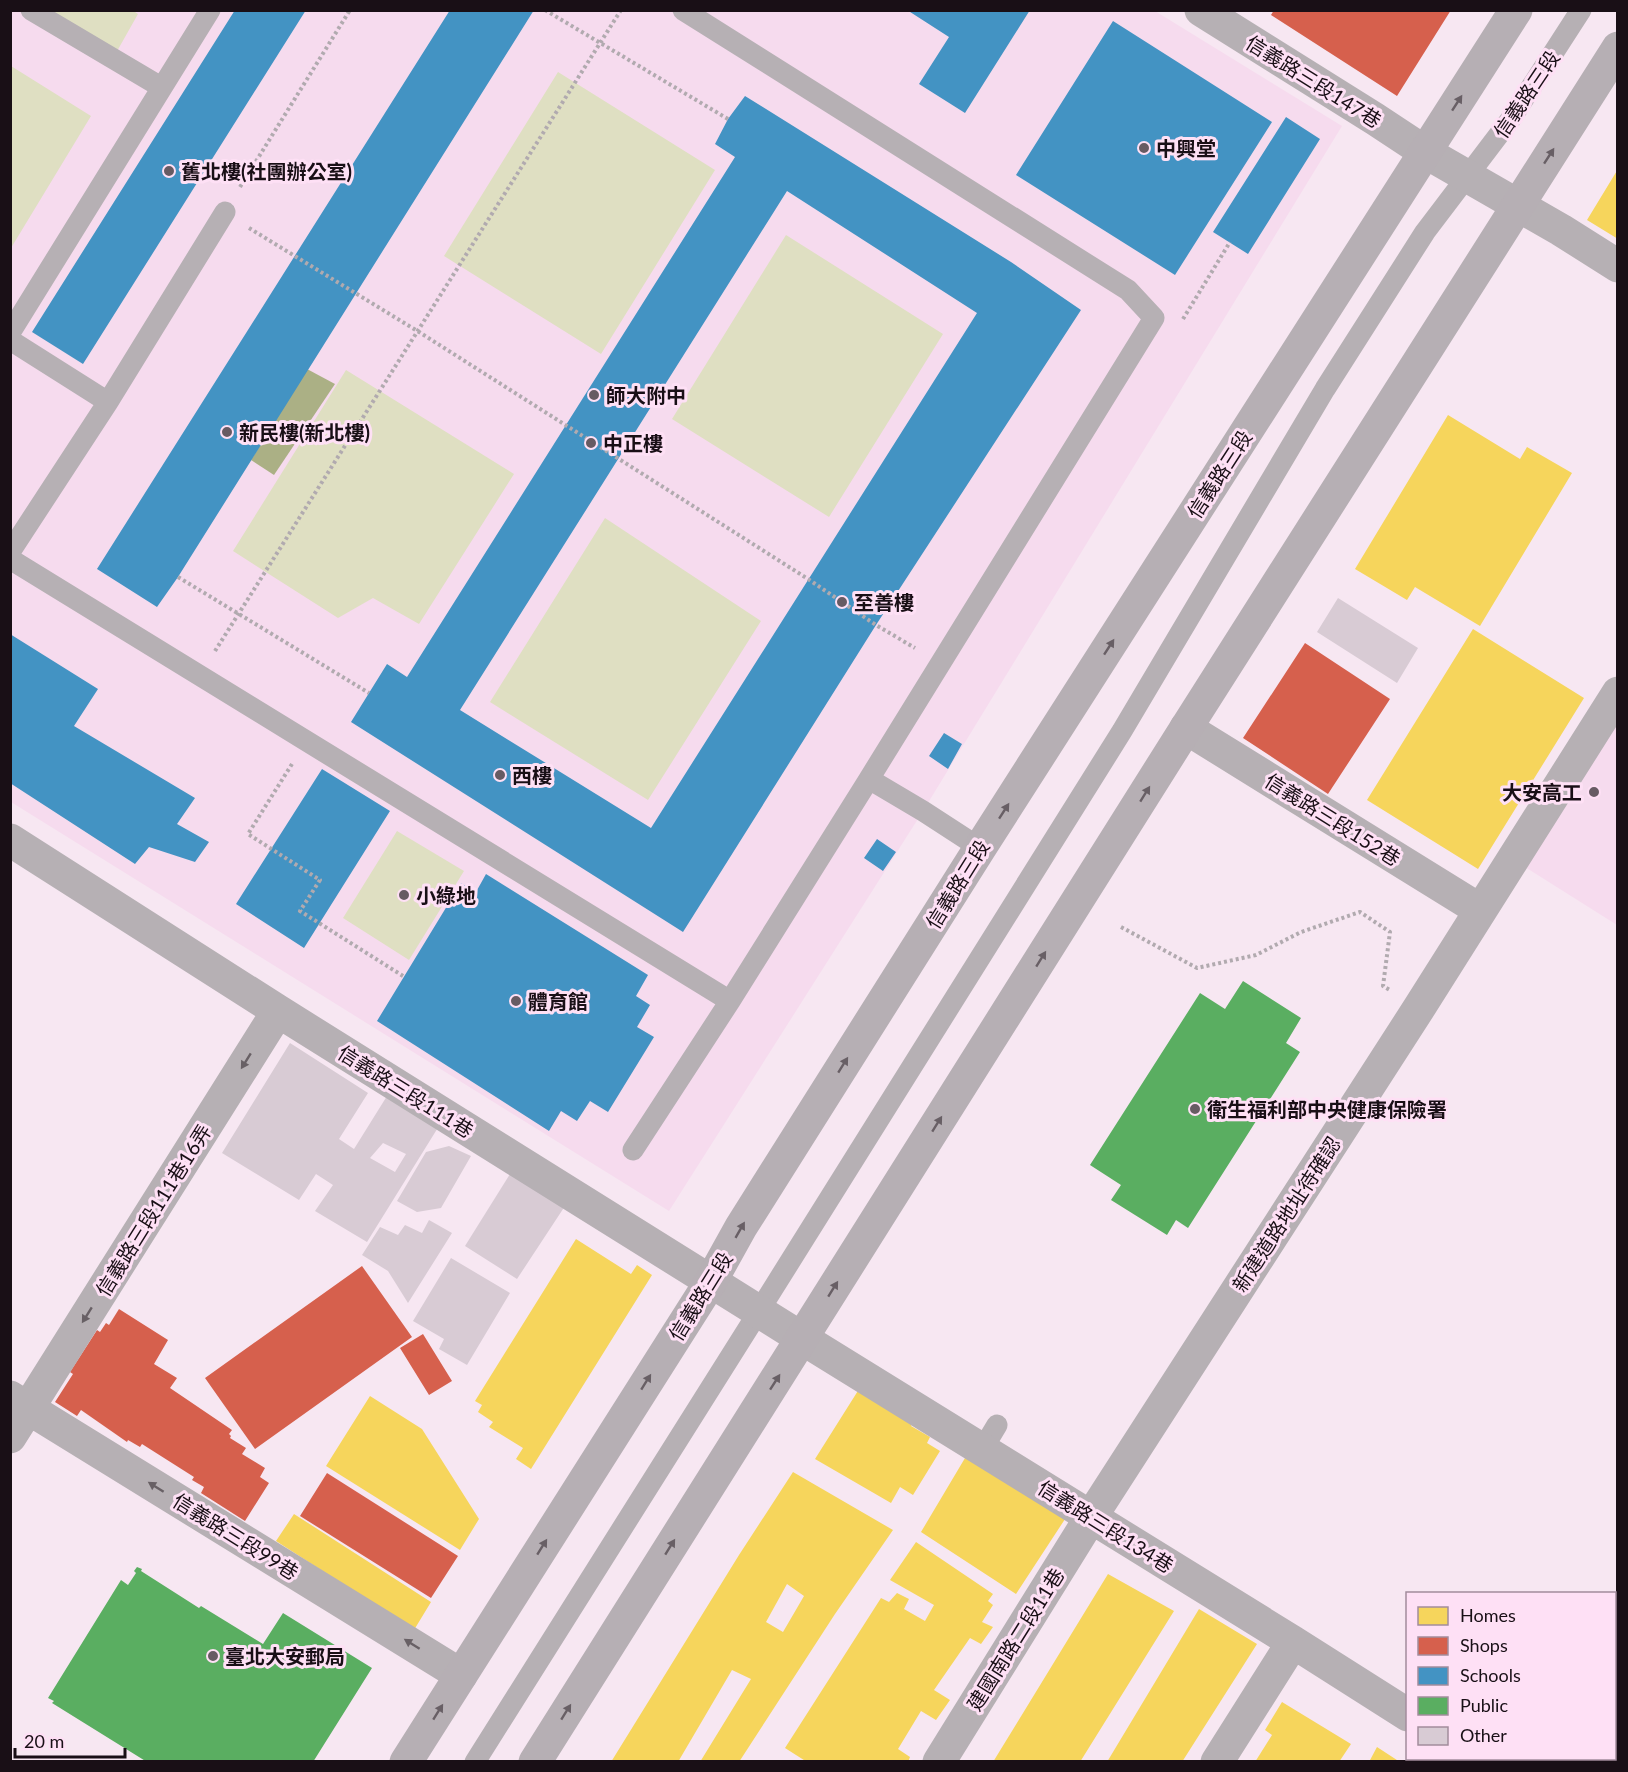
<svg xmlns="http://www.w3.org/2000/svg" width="1628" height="1772" viewBox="0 0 1628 1772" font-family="Lato,'Noto Sans TC',sans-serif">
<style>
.built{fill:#f6dbee}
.green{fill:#dfdfc2}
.water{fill:#abb085}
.homes{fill:#f6d55c;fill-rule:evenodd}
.shops{fill:#d6604d}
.schools{fill:#4393c3;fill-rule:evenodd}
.public{fill:#5aae61}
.building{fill:#d8cbd4;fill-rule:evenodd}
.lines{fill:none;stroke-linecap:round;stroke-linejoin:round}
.path{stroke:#b1aaaf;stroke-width:4;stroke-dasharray:3 3;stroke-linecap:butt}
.service{stroke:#b6b0b4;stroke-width:21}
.minor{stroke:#b6b0b4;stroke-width:33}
.secondary{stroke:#b6afb4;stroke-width:33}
.oneway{fill:#685f65}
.oneway2{fill:#686065}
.poi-dot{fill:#675b63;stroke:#fee0f5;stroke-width:2}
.labels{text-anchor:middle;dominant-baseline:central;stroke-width:6;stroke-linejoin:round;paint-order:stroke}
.street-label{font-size:20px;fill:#190f16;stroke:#fee0f5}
.poi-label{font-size:20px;font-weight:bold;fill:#190f16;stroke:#fee0f5;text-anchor:start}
</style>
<rect width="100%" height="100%" fill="#f7e7f2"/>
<path class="built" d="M10,11H1155L1342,126L923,811L669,1211L11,802Z
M1617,717V925L1525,867Z"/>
<path class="green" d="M132,10L138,14L116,53L49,11Z
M11,66L91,116L11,248Z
M558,72L715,170L601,354L444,256Z
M786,235L943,334L829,517L672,419Z
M346,370L514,474L419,624L373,598L338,618L233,551Z
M605,518L761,621L648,800L490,702Z
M397,831L464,871L409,960L343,918Z"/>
<path class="water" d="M307,369L335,384L274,475L251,460Z"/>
<path class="homes" d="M1618,169V239L1587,220Z
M1448,415L1520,459L1527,447L1572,473L1480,626L1415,587L1407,600L1355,569Z
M1473,629L1584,698L1478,869L1367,800Z
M576,1239L631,1274L637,1265L652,1275L531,1469L516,1459L523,1448L489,1427L493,1422L478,1412L482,1405L475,1401Z
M861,1386L915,1419L911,1426L930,1437L927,1443L940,1451L913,1495L900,1487L891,1503L815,1459Z
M370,1396L422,1429L479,1519L460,1550L326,1466Z
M968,1453L1067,1516L1016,1594L921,1532Z
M793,1472L893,1530L835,1614L739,1762H700L751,1679L732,1670L678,1762H611L739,1555ZM787,1584L804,1596L783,1632L766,1622Z
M294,1514L431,1602L414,1630L276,1541Z
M916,1542L993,1594L988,1601L993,1605L982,1622L993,1627L981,1644L970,1638L934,1690L950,1700L936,1720L921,1711L898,1749L910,1757L908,1762H807L785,1748L881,1598L889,1602L897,1593L909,1599L904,1609L925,1621L934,1605L890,1580Z
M1108,1574L1174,1611L1080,1762H993Z
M1199,1609L1257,1644L1182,1762H1107Z
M1282,1702L1351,1744L1339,1762H1255L1272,1735L1265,1730Z
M1377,1747L1400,1762H1369Z"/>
<path class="shops" d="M1274,10H1451L1397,96L1271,15Z
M1305,643L1390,699L1328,794L1243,738Z
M362,1266L412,1337L255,1449L205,1378Z
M119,1309L168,1340L154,1364L177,1378L170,1388L232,1430L229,1434L231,1436L230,1438L246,1448L242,1454L265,1468L260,1477L269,1483L245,1521L201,1493L204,1487L192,1480L194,1477L142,1444L140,1447L128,1440L127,1442L81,1410L77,1416L55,1402L73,1374L70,1372L97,1330L100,1332L106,1323L109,1325Z
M423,1334L452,1381L429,1395L400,1348Z
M327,1473L458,1556L431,1598L300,1516Z"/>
<path class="schools" d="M235,10H306L83,364L32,332Z
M450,10H534L178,577L157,607L97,569Z
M907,10H1030L965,113L919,84L949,37Z
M1113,21L1272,122L1175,275L1016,175Z
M745,96L1011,262L1081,310L876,625L683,932L351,722L387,664L407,677L735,157L715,144L728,119ZM787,191L977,313L651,828L460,710Z
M1286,117L1320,139L1248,254L1213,232Z
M10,634L98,689L74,726L195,798L177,824L209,842L195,862L149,847L135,864L10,783Z
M944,733L962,744L948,769L929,756Z
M322,769L390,811L304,948L236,904Z
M877,839L896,852L883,871L864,858Z
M486,874L648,975L636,996L650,1005L637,1027L654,1037L608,1112L590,1101L577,1121L561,1111L549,1131L377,1021L461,883L476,892Z"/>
<path class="public" d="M1243,981L1301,1018L1286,1043L1300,1052L1188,1228L1176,1220L1167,1235L1111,1200L1121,1185L1090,1165L1200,993L1225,1009Z
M137,1567L142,1569L141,1571L199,1608L201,1606L263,1644L283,1613L372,1668L313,1762H147L52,1703L54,1701L48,1698L121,1580L128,1585L136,1573L134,1571Z"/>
<path class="building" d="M1338,598L1418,648L1397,683L1317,632Z
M290,1043L368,1093L339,1139L354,1149L387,1096L439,1126L367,1242L315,1211L333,1185L316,1174L299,1200L222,1153ZM383,1143L406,1154L395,1172L370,1158Z
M449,1146L471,1156L441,1208L417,1212L397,1201L426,1152Z
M510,1174L565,1206L517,1279L465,1246Z
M429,1220L452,1233L408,1303L388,1271L362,1255L380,1227L398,1235L405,1225L422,1233Z
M451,1258L510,1293L467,1365L439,1349L444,1339L413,1321Z"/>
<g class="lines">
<path class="path" d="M545,10L728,119
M240,187L350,10
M249,228L419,332L808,579L876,625L915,648
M1183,319L1230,242
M178,577L369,693
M215,651L621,10
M292,764L248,834L320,880L300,911L403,976
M1121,927L1197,968L1256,955L1301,932L1360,912L1390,932L1383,986L1390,990"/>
<path class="service" d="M31,10L161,87
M683,10L1128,290L1154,318L869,779
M10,333L210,10
M10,340L108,402
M10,552L108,402L225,212
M10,559L730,1001
M633,1150L730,1001L869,779L923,811L980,848
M982,1450L997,1425
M475,1762L759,1311L1122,731L1325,389L1425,232L1510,120L1581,10"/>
<path class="minor" d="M1201,10L1375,119L1425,152L1561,230L1618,266
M1186,728L1480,910
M10,840L278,1011L803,1339L1293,1642L1408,1715
M10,1397L461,1675
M10,1437L278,1011
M1475,1758L1480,1762
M939,1762L1091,1517L1419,1008L1618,693
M1217,1762L1293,1642"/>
<path class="secondary" d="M406,1762L711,1281L741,1227L980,848L1516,10
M535,1762L1186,728L1618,48"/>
</g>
<defs><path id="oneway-solid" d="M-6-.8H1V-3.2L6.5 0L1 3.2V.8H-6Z" transform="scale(1.5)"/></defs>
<g class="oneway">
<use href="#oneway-solid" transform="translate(1457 103) rotate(-57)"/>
<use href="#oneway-solid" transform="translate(1549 156) rotate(-57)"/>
<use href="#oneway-solid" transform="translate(1109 647) rotate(-57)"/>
<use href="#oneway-solid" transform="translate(1145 794) rotate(-58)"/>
<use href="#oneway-solid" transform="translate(1004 811) rotate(-57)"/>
<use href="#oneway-solid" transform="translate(1041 959) rotate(-58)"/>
<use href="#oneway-solid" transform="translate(843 1065) rotate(-58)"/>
<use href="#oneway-solid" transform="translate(937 1124) rotate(-58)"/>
<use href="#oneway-solid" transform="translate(740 1230) rotate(-60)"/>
<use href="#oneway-solid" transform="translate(833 1289) rotate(-58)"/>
<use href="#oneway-solid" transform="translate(646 1382) rotate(-58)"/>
<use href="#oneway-solid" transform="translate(775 1382) rotate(-57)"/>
<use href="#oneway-solid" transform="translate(542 1547) rotate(-58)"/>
<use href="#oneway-solid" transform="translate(670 1547) rotate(-58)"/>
<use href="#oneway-solid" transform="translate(438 1712) rotate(-58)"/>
<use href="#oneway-solid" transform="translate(566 1712) rotate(-58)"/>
</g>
<g class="oneway2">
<use href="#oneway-solid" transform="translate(246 1061) rotate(122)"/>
<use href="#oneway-solid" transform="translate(87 1315) rotate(122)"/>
<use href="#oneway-solid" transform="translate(156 1487) rotate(-148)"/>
<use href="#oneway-solid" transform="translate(412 1644) rotate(-148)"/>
</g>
<g class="poi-dot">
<circle cx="1144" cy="148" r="6"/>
<circle cx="169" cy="171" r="6"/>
<circle cx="594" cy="395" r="6"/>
<circle cx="227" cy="432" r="6"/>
<circle cx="591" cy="443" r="6"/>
<circle cx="842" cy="602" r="6"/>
<circle cx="500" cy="775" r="6"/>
<circle cx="1594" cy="792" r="6"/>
<circle cx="404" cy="895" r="6"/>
<circle cx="516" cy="1001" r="6"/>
<circle cx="1195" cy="1109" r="6"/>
<circle cx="213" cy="1656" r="6"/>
</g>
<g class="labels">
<g class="street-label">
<text transform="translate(1314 81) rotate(32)">信義路三段147巷</text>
<text transform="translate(1526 94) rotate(-56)">信義路三段</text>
<text transform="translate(1219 474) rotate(-57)">信義路三段</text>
<text transform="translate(1333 819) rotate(32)">信義路三段152巷</text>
<text transform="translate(957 884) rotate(-58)">信義路三段</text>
<text transform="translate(406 1091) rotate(32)">信義路三段111巷</text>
<text transform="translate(153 1210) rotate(-58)">信義路三段111巷16弄</text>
<text transform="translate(1286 1214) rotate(-57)">新建道路地址待確認</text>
<text transform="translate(700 1296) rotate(-58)">信義路三段</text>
<text transform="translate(1106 1526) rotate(32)">信義路三段134巷</text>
<text transform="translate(236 1536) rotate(32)">信義路三段99巷</text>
<text transform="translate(1015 1639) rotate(-58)">建國南路二段11巷</text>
</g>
<g class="poi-label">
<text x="1156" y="148">中興堂</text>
<text x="181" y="171">舊北樓(社團辦公室)</text>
<text x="606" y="395">師大附中</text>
<text x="239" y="432">新民樓(新北樓)</text>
<text x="603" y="443">中正樓</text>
<text x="854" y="602">至善樓</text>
<text x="512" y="775">西樓</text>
<text x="1582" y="792" text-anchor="end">大安高工</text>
<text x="416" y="895">小綠地</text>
<text x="528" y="1001">體育館</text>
<text x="1207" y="1109">衛生福利部中央健康保險署</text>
<text x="225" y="1656">臺北大安郵局</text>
</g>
</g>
<rect width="1628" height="1772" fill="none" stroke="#190f16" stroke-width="24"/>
<rect x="1406" y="1592" width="210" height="168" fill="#fee0f5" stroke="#a28c9c" stroke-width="1.5"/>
<rect x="1418" y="1607" width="30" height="18" fill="#f6d55c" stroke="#a28c9c" stroke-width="1.5"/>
<text x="1460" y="1622" font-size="18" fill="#190f16">Homes</text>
<rect x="1418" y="1637" width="30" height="18" fill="#d6604d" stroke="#a28c9c" stroke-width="1.5"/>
<text x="1460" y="1652" font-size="18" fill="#190f16">Shops</text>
<rect x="1418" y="1667" width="30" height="18" fill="#4393c3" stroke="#a28c9c" stroke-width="1.5"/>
<text x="1460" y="1682" font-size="18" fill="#190f16">Schools</text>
<rect x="1418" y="1697" width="30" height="18" fill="#5aae61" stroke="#a28c9c" stroke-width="1.5"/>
<text x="1460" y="1712" font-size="18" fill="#190f16">Public</text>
<rect x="1418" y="1727" width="30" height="18" fill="#d8cbd4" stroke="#a28c9c" stroke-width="1.5"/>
<text x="1460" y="1742" font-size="18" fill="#190f16">Other</text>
<path d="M15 1748v9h110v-9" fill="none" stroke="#190f16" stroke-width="3"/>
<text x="24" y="1748" font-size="18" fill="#190f16" stroke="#fee0f5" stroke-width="4.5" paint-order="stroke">20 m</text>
</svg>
